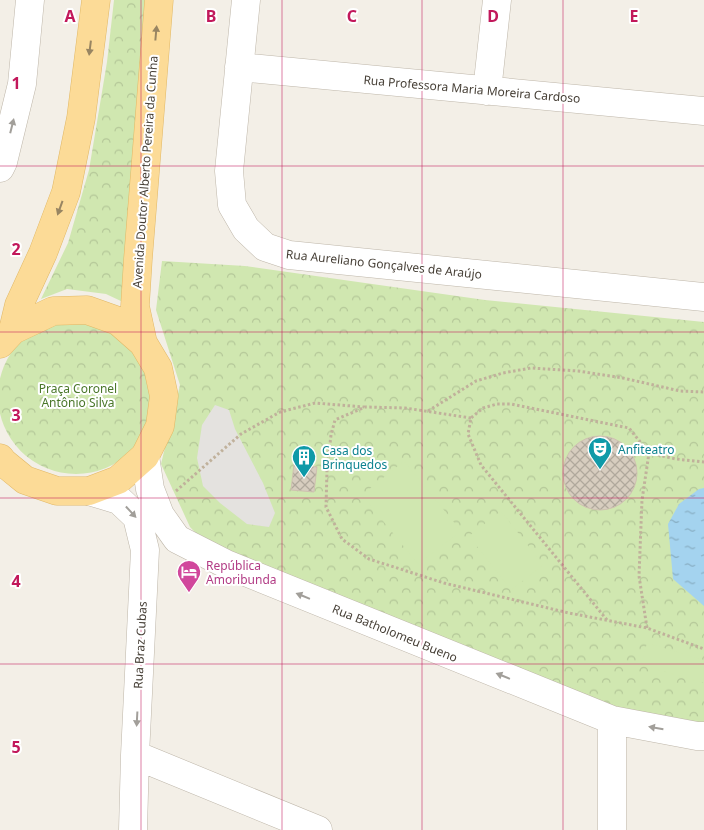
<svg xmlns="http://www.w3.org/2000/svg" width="704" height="830" viewBox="0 0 704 830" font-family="'Noto Sans',sans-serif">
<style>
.forest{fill:url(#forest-crowns)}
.garden{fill:#d0e7b0}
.parking{fill:#e4e2df}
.water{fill:url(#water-ripples)}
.building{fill:url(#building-cross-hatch);stroke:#cfc2b0}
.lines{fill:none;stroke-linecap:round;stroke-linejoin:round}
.minor-casing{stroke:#beb6a9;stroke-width:29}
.major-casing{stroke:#e1b866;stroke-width:29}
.path{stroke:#c0b19b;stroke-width:3;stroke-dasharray:2.5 2.5;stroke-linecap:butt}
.minor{stroke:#fff;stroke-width:28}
.major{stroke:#fcdb97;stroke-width:28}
.oneway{fill:#988562}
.oneway2{fill:#a29f9a}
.grid{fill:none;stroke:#c2185b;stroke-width:1;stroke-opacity:0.55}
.labels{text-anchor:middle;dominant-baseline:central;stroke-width:4;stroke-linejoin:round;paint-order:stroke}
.street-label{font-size:12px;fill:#463f36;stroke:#fff}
.park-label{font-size:12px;fill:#4a772a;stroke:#fff}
.culture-label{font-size:12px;fill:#0d838f;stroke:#fff;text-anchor:start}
.hotel-label{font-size:12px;fill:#b23c85;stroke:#fff;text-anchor:start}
.grid-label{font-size:16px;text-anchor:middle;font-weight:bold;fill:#c2185b;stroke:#fff;stroke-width:4;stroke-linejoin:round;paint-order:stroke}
</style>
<defs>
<pattern id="forest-crowns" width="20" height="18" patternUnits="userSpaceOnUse" patternTransform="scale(1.25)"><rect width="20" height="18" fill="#d0e7b0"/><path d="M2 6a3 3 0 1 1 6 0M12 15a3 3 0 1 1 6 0" fill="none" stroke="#b4c798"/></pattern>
<pattern id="water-ripples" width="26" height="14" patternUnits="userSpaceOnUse" patternTransform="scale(1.25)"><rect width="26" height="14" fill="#a4d3ef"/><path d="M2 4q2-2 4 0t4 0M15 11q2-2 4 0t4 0" fill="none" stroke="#87adc2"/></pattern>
<pattern id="building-cross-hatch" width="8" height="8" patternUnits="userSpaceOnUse" patternTransform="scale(1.25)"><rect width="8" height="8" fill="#d7cdbf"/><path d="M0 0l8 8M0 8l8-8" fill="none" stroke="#b0a89c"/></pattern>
</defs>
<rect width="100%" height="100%" fill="#f3efe7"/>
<path class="forest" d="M114,0H153L123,302L106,294L67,289L41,299L68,243L89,170L107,62Z
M162,261L245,266L485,300L704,322V726L619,714L213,551L190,527L161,464L180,385L156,310Z
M-2 396a78 78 0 1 1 156 0a78 78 0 1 1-156 0Z"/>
<path class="garden" d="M404,461L461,531L418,564L362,495Z
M501,511L543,565L511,590L469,536Z
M647,643L704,660V683L641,665Z"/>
<path class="parking" d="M215,405L229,410L235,429L263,483L275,513L269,527L247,524L220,503L203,486L197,458L202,425Z"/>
<path class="water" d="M704,488V606L673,579L668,524L679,504L699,489Z"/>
<path class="building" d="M563 473a37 37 0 1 1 74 0a37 37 0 1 1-74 0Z
M294,464L317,467L314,492L291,490Z"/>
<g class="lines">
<g class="minor-casing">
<path id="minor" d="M246,0L229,171L232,205L246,229L265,247L289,255L704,297
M239,67L704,111
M487,91L497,0
M0,168L3,162L22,84L30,0
M145,456L150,489L160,515L177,539L226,564L612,720L697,736H704
M89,491L119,500L137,517L145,550L135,755L133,830
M135,755L318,830
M612,830V720"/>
</g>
<g class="major-casing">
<path id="major" d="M13,330L19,305L43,253L66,192L81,118L96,0
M143,343L135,306L138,259L159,0
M0,344L13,330L53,311L87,310L118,321L143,343L158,368L164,396L160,426L145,456L118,480L89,491H57L25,480L3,462L0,458"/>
</g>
<path class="path" d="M428,411L476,381L503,373L531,368L578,371L623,378L680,391L704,392
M471,418L405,408L365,407L335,420L331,435L327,470L326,507L342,539L369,559L444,583L569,613L647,628L704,649
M176,491L241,434L280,412L315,403L364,407
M607,620L481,465L468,434L471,418L483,408L497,404H511L629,428L649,453L676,459L704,462
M647,628L639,576L642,500L649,453"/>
<use href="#minor" class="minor"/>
<use href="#major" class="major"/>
</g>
<defs><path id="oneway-solid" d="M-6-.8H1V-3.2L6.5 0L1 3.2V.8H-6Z" transform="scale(1.25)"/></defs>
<g class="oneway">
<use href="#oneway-solid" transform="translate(156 33) rotate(-85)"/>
<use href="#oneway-solid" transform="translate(90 48) rotate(97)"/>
<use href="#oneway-solid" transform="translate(60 208) rotate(110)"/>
</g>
<g class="oneway2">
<use href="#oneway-solid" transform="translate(12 126) rotate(-76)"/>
<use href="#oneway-solid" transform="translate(131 512) rotate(47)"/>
<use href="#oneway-solid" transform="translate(303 596) rotate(-158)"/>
<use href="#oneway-solid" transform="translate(503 676) rotate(-158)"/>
<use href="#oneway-solid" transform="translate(137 719) rotate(93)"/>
<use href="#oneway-solid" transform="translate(656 728) rotate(-170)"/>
</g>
<path class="grid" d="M141,0V830M282,0V830M422,0V830M563,0V830M0,166H704M0,332H704M0,498H704M0,664H704"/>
<defs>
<g id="theatre-pin" transform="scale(1.25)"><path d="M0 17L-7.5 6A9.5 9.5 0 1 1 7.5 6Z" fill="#0f9aa8" stroke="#fff"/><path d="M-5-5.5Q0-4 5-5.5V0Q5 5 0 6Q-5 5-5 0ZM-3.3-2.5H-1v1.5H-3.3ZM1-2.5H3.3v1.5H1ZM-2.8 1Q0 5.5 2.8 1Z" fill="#fff"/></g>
<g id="building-pin" transform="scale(1.25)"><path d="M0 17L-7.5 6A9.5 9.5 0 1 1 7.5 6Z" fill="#0f9aa8" stroke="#fff"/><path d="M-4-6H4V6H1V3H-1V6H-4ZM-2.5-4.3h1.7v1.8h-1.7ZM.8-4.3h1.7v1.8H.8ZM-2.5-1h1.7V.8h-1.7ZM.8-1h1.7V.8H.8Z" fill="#fff"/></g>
<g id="hotel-pin" transform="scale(1.25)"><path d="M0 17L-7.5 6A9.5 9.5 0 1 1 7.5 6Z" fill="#d1479c" stroke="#fff"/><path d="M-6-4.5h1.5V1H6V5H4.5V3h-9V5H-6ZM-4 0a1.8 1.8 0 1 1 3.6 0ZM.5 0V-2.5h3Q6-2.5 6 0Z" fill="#fff"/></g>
</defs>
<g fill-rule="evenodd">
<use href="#theatre-pin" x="600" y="449"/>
<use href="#building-pin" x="304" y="457"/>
<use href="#hotel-pin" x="189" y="572"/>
</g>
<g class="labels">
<g class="street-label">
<text transform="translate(472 89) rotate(5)">Rua Professora Maria Moreira Cardoso</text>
<text transform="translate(145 172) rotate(-86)">Avenida Doutor Alberto Pereira da Cunha</text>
<text transform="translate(384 264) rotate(6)">Rua Aureliano Gonçalves de Araújo</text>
<text transform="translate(395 633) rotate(22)">Rua Batholomeu Bueno</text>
<text transform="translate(140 645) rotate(-87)">Rua Braz Cubas</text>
</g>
<g class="park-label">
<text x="78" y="388">Praça Coronel<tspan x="78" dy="14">Antônio Silva</tspan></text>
</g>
<g class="culture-label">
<text x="618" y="449">Anfiteatro</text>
<text x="322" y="450">Casa dos<tspan x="322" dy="14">Brinquedos</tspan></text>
</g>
<g class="hotel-label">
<text x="206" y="565">República<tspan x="206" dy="14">Amoribunda</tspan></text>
</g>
</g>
<g class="grid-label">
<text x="70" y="22">A</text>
<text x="211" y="22">B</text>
<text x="352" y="22">C</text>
<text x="493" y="22">D</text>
<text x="634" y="22">E</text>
<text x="16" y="89">1</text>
<text x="16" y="255">2</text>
<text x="16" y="421">3</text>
<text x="16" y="587">4</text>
<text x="16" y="753">5</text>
</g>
</svg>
